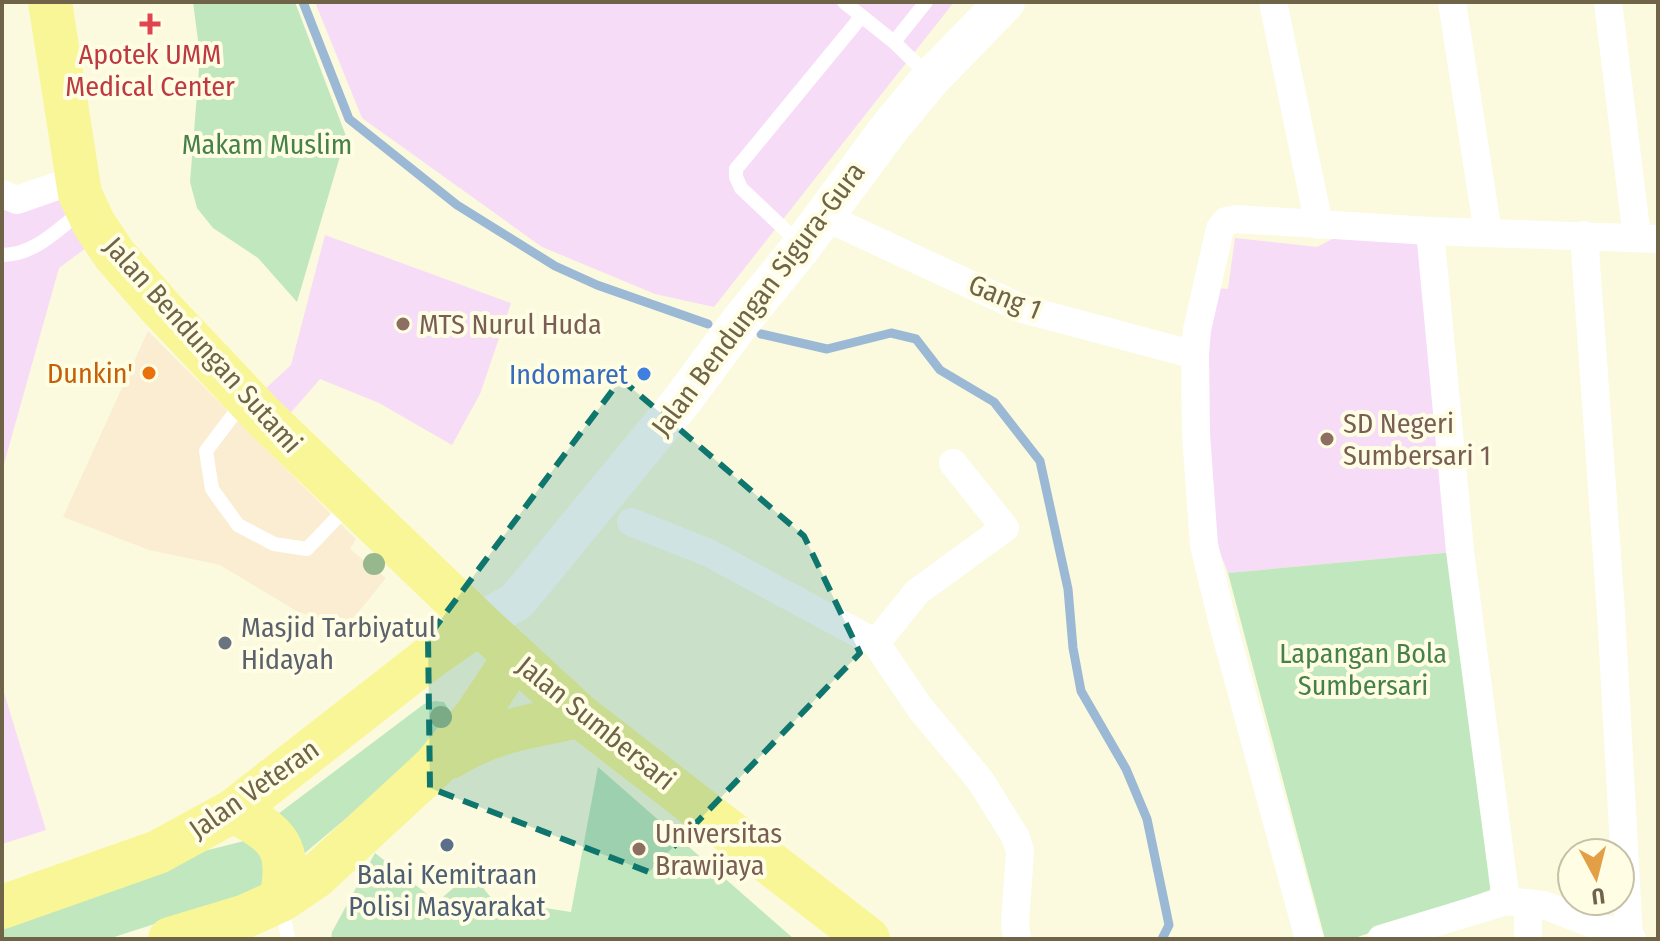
<svg xmlns="http://www.w3.org/2000/svg" width="1660" height="941" viewBox="0 0 1660 941" font-family="'Fira Sans Condensed',sans-serif">
<style>
.commercial{fill:#fbedd2}
.education{fill:#f6dcf7}
.green{fill:#c1e7be}
.lines{fill:none;stroke-linecap:round;stroke-linejoin:round}
.stream{stroke:#9bb8d5;stroke-width:9}
.lane{stroke:#fff;stroke-width:14}
.street{stroke:#fff;stroke-width:28}
.secondary{stroke:#fff;stroke-width:40}
.primary{stroke:#f9f698;stroke-width:44}
.tree{fill:#97b78c}
.marked{fill:#0f766e;fill-opacity:0.2;stroke:#0f766e;stroke-width:6;stroke-dasharray:16 10;stroke-linejoin:round}
.health-dot{fill:#e0444e;stroke:#fffde4;stroke-width:3}
.education-dot{fill:#8d6e63;stroke:#fffde4;stroke-width:3}
.food-dot{fill:#e8710a;stroke:#fffde4;stroke-width:3}
.shop-dot{fill:#3f7fe0;stroke:#fffde4;stroke-width:3}
.worship-dot{fill:#6b7280;stroke:#fffde4;stroke-width:3}
.service-dot{fill:#5c6f8a;stroke:#fffde4;stroke-width:3}
.labels{text-anchor:middle;dominant-baseline:central;stroke-width:8;stroke-linejoin:round;paint-order:stroke}
.health-label{font-size:28px;fill:#be3a42;stroke:#fffde4}
.park-label{font-size:28px;fill:#468149;stroke:#fffde4}
.street-label{font-size:28px;fill:#706448;stroke:#fffde4}
.education-label{font-size:28px;fill:#785e54;stroke:#fffde4;text-anchor:start}
.food-label{font-size:28px;fill:#c56008;stroke:#fffde4;text-anchor:end}
.shop-label{font-size:28px;fill:#366cbe;stroke:#fffde4;text-anchor:end}
.worship-label{font-size:28px;fill:#5b616d;stroke:#fffde4;text-anchor:start}
.service-label{font-size:28px;fill:#4e5e75;stroke:#fffde4}
</style>
<rect width="100%" height="100%" fill="#fbfadf"/>
<path class="commercial" d="M148,331L356,539L350,549L386,578L347,626L298,612L220,565L149,550L63,517Z"/>
<path class="education" d="M315,2H954L714,307L655,294L542,247L362,118Z
M61,192L90,245L59,268L2,471V195Z
M325,235L511,303L480,394L452,445L379,403L320,379L287,417L263,391L291,365Z
M1340,235L1421,243L1455,552L1228,573L1217,545L1202,333L1215,288L1228,289L1235,238L1317,247Z
M2,686L46,830L2,844Z"/>
<path class="green" d="M193,2H295L346,136L297,302L258,258L213,228L197,208L190,182L200,56Z
M1455,552L1493,881L1490,890L1352,939H1325L1228,573Z
M435,701L444,702L453,716L447,734L300,857L270,820L424,704Z
M598,767L794,939H331L332,932L375,853L437,902L471,873L493,900L571,912Z
M244,841H252L272,875L257,891L108,939H2V918L196,853Z"/>
<g class="lines">
<path class="stream" d="M303,2L349,119L457,205L555,266L597,285L708,324
M761,334L827,349L891,333L916,339L940,370L994,402L1040,461L1068,589L1073,648L1081,691L1126,769L1147,819L1169,925L1162,939"/>
<path class="lane" d="M844,2L894,42L928,75
M894,42L926,2
M799,243L741,188L736,177V169L861,17
M2,255C35,255 58,229 83,210
M243,402L206,451L212,489L238,525L274,544L307,549L349,505
M282,904L288,939"/>
<path class="street" d="M1273,2L1319,225
M1452,2L1488,233
M1608,2L1637,238
M2,194L17,200L77,179
M823,216L1023,309L1195,355
M1430,231L1460,551L1506,901
M1584,235L1611,612L1629,938
M631,522L709,553L876,643L920,708L980,780L1015,836L1020,851L1015,923L1017,939
M876,643L917,592L1005,528L953,463
M1528,903V939
M1309,939L1222,620L1204,545L1196,434L1195,355L1197,330L1220,229L1226,221L1237,219L1430,231L1658,239
M1381,939L1506,901L1544,905L1632,939"/>
<path class="secondary" d="M479,623L517,601L684,398L741,321L802,246L888,130L931,78L1005,2"/>
<path class="primary" d="M50,2L80,194L94,224L114,254L160,307L264,417L479,623L580,716L868,939
M450,757C494,730 531,726 580,716
M233,811C279,834 292,847 281,900
M2,907L158,852L233,811L429,658L479,623
M170,939L246,916L281,900L315,877L434,767L477,714L515,657"/>
</g>
<g class="tree">
<circle cx="374" cy="564" r="11"/>
<circle cx="441" cy="717" r="11"/>
</g>
<path class="marked" d="M621,379L804,536L860,653L649,872L430,788L428,637Z"/>
<path class="health-dot" d="M146 12h8v8h8v8h-8v8h-8v-8h-8v-8h8z"/>
<g class="education-dot">
<circle cx="403" cy="324" r="8"/>
<circle cx="1327" cy="439" r="8"/>
<circle cx="639" cy="849" r="8"/>
</g>
<circle class="food-dot" cx="149" cy="373" r="8"/>
<circle class="shop-dot" cx="644" cy="374" r="8"/>
<circle class="worship-dot" cx="225" cy="643" r="8"/>
<circle class="service-dot" cx="447" cy="845" r="8"/>
<g class="labels">
<g class="health-label">
<text x="150" y="54">Apotek UMM<tspan x="150" dy="32">Medical Center</tspan></text>
</g>
<g class="park-label">
<text x="267" y="144">Makam Muslim</text>
<text x="1363" y="653">Lapangan Bola<tspan x="1363" dy="32">Sumbersari</tspan></text>
</g>
<g class="street-label">
<text transform="translate(1005 297) rotate(22)">Gang 1</text>
<text transform="translate(758 299) rotate(-53)">Jalan Bendungan Sigura-Gura</text>
<text transform="translate(203 345) rotate(48)">Jalan Bendungan Sutami</text>
<text transform="translate(596 723) rotate(39)">Jalan Sumbersari</text>
<text transform="translate(254 789) rotate(-35)">Jalan Veteran</text>
</g>
<g class="education-label">
<text x="419" y="324">MTS Nurul Huda</text>
<text x="1343" y="423">SD Negeri<tspan x="1343" dy="32">Sumbersari 1</tspan></text>
<text x="655" y="833">Universitas<tspan x="655" dy="32">Brawijaya</tspan></text>
</g>
<g class="food-label">
<text x="133" y="373">Dunkin'</text>
</g>
<g class="shop-label">
<text x="628" y="374">Indomaret</text>
</g>
<g class="worship-label">
<text x="241" y="627">Masjid Tarbiyatul<tspan x="241" dy="32">Hidayah</tspan></text>
</g>
<g class="service-label">
<text x="447" y="874">Balai Kemitraan<tspan x="447" dy="32">Polisi Masyarakat</tspan></text>
</g>
</g>
<rect width="1660" height="941" fill="none" stroke="#706448" stroke-width="8"/>
<g transform="translate(1596 877) rotate(173)"><circle r="38" fill="#fffde4" stroke="#c6c0a6" stroke-width="2"/>
<path d="M0-6L14 30L0 20L-14 30Z" fill="#e39f46"/>
<text y="-12" font-size="22" font-weight="bold" text-anchor="middle" fill="#706448">U</text>
</g>
</svg>
